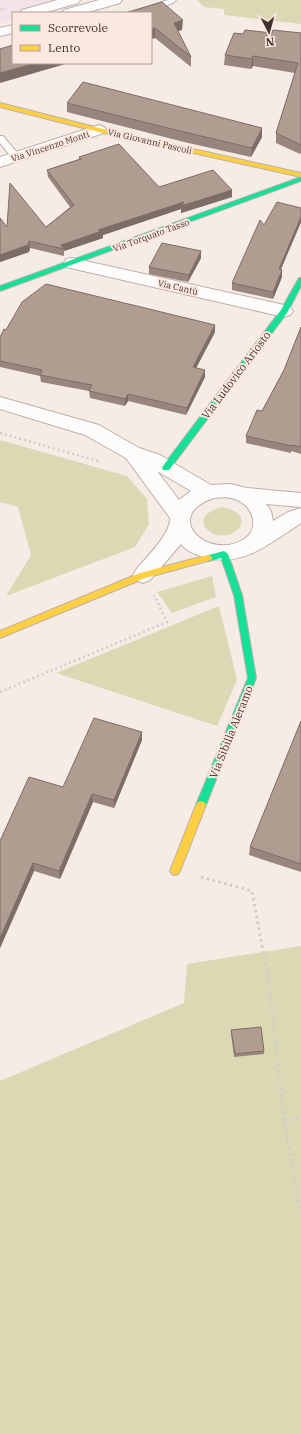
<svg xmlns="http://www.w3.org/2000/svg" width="301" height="1434" viewBox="0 0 301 1434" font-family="'IBM Plex Serif',serif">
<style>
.commercial{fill:#f3e3e8}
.green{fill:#dbd9b3}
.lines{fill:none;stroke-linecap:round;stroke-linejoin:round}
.lane-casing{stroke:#bbb0ab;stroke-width:2}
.street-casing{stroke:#bbb0ab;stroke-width:2}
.fast-casing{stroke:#bbb0ab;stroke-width:2}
.slow-casing{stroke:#bbb0ab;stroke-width:2}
.path-far2{stroke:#d2cdcb;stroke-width:2;stroke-dasharray:1.5 2;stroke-linecap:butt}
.path-far1{stroke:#d2cdcb;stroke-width:2.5;stroke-dasharray:2 3;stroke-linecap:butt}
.path{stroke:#d2cdcb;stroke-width:3;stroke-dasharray:2.5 3.5;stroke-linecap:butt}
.lane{fill:#fefcfb;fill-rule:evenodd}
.street{fill:#fefcfb;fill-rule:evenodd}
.fast{fill:#16e098;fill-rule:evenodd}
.slow{fill:#ffcf43;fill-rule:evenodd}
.wall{fill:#98867e}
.shaded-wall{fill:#7c6d66}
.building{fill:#b19c92;stroke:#7c6d66}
.labels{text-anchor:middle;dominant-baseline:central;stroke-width:4;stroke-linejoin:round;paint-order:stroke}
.far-street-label{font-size:9px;fill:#423530;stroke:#fce8df}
.street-label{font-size:11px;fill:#423530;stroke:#fce8df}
</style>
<rect width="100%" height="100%" fill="#f6ebe5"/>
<path class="commercial" d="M0,0H84L38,13H13V20L0,24Z"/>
<path class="green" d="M197,0H301V24L224,15V9L204,7Z
M0,440L127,476L147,499L149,524L135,547L6,596L31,555L18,507L0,502Z
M222,507C265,515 227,550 207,529C196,518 212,509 222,507Z
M212,576L216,597L172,613L157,592Z
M219,606L237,680L217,726L56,673Z
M301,946V1434H0V1081L184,1003L187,964Z"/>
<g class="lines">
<g class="lane-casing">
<path id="lane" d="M168,0H176C167,9 142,13 129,13Z
M0,136H3L19,155V159H13L0,143Z"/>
</g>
<g class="street-casing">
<path id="street" d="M57,0H80L78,3L43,13H20L22,10Z
M99,0H122L120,3L85,13H62L64,10Z
M13,25V33L0,36V28Z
M99,125L104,127L107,130L104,133L0,167V157Z
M72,258L284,305L290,307L293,311L290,315L284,317L66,267L64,263L66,259Z
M0,397L99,425L139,448L160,455L211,485L230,484L247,488L301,493V507L266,504L271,511L273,521L288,512L301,508V523C270,543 243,568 204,557C196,555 186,551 181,544L150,580L143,583L136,580L133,575L136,570C146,557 171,534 170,518L126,458L85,435L0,409ZM157,471L191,491L179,500ZM214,498C221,497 229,497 235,499C253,505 261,528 244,539C209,562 160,516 214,498Z"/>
</g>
<g class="fast-casing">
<path id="fast" d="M301,177V181L0,291V286Z
M299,278H301V286L287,313L169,470H163L162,468L163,466L281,310Z
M224,551L228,554L242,595L256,678L206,805L204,808L201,809L198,808L196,805L248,678L234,595L221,558L208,561L204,558L205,556Z"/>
</g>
<g class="slow-casing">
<path id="slow" d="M0,103L99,128L301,173V177L99,132L0,107Z
M208,555L211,556L212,558L211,560L145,578L0,638V631L140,573Z
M201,801L204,802L206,805L180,871L178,874L175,875L172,874L170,871L196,805L198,802Z"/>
</g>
<path class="path-far2" d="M0,10L7,8"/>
<path class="path-far1" d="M0,433L98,461
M0,692L167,622L154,595"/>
<path class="path" d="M201,877L252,891L270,989L284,1120L301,1213
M284,1120L301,1118"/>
<use href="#lane" class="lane"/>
<use href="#street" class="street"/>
<use href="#fast" class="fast"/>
<use href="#slow" class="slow"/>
</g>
<path class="wall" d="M151,13L182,30L178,31L191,57V67L155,38L151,39Z
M301,33V153L300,154L276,143V133L295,73L253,66L251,69L224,65L225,55L243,34Z
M67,103L262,137L251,157L184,142L67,112Z
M79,157L159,187L232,197L181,213V209L103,235V238L64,251V256L30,248L29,252L0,262V218L7,227H46L70,207L48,177L47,170L79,159Z
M301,208V222L281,269L282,270V277L273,299L232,290V283L264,225Z
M201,251V258L188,282L149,274V267Z
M301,327V454L291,451V453L246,443V436L262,411L284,370Z
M6,330L215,332L196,368L205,377L186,415L128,401L125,406L90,398L89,391L41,382L40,376L0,367V337Z
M301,721V872L249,855L250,847Z
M142,732V740L114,808L93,802L60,879L34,871L0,948V841L63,787Z
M231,1030L264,1051V1054L234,1057L231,1033Z"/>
<path class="shaded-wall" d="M183,20L182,30L173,32L174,23Z
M155,28V38L151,39V29Z
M253,56V66L251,69L252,59Z
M36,63H69L0,83V73Z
M262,128V137L251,157L252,148Z
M232,190V197L181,213V209L103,235V238L64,251V249L61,245L98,230L184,202Z
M301,217V222L278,276L279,269Z
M29,241L30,248L29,252L0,262V255Z
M201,251V258L188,282L189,275Z
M282,270V277L273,299V292Z
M215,325V332L193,374V367Z
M205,370V377L186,415L187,408Z
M128,394V401L125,406V399Z
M142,732V740L114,808V800Z
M92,794L93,802L60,879L59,871Z
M33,863L34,871L0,948V938Z"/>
<path class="building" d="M162,2L183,20L174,23L191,57L155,28L151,29V13H125Z
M245,30L272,33L273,30L301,33V145L276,133L298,63L253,56L252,59L225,55L234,33L243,34Z
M13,45V63H36L0,73V49Z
M83,82L262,128L252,148L184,132L67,103Z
M119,144L159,187L213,170L232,190L181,206L184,202L98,230L102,231L61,245L64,249L29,241L28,245L0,255V218L7,227L10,183L46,227L74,205L47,170L81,159L79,157Z
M277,202L301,208V217L279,269L282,270L273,292L232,283L260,220L264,225Z
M162,243L201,251L189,275L149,267Z
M46,284L215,325L193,367L205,370L187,408L128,394L125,399L89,391L92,385L40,375L42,370L0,361V337L4,329L6,330L22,302Z
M301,327V447L292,445V446L246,436L257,410L262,411L284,370Z
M94,718L142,732L114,800L92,794L59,871L33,863L0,938V841L29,777L63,787Z
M301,721V864L250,847Z
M261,1027L264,1051L235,1054L231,1030Z"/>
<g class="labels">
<g class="far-street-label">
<text transform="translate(150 141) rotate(13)">Via Giovanni Pascoli</text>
<text transform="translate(50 146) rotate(-18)">Via Vincenzo Monti</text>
<text transform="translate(151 235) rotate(-20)">Via Torquato Tasso</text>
<text transform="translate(178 287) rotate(13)">Via Cantù</text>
</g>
<g class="street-label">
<text transform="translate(236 375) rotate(-53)">Via Ludovico Ariosto</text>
<text transform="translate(231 732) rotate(-68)">Via Sibilla Aleramo</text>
</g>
</g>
<rect x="12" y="12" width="140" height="52" fill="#fce8df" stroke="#b2a099"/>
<rect x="20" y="25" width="20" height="6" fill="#16e098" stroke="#b2a099"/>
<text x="48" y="32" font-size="12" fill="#423530">Scorrevole</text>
<rect x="20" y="45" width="20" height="6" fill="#ffcf43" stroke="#b2a099"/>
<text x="48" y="52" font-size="12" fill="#423530">Lento</text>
<g transform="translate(269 32) rotate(174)" stroke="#fce8df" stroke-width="3" paint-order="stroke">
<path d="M0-3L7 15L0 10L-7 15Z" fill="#423530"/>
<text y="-6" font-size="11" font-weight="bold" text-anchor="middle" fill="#423530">N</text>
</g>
</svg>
